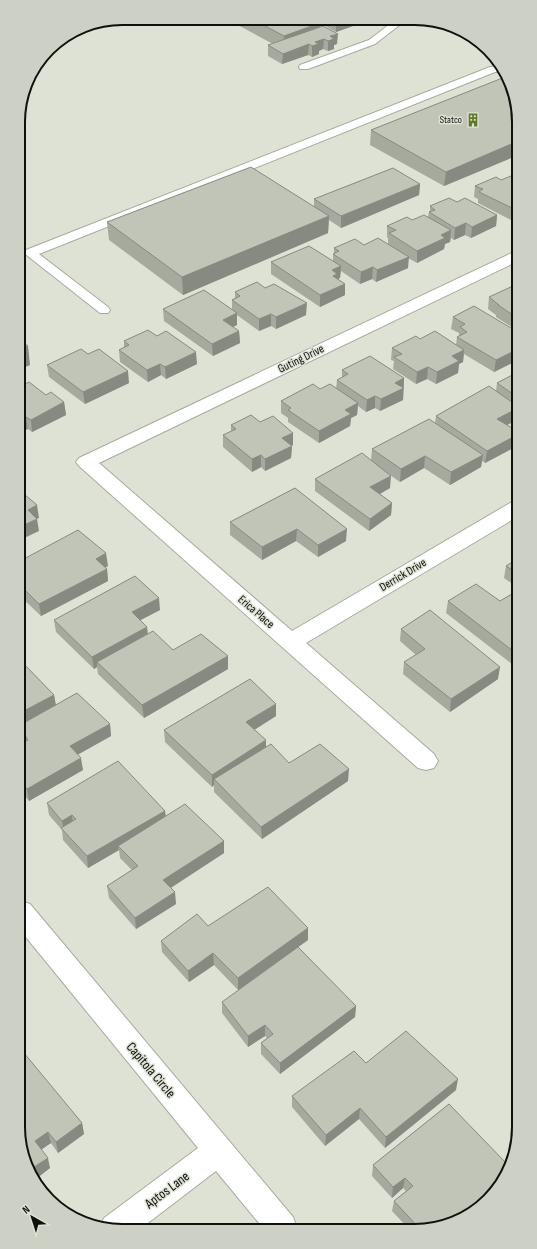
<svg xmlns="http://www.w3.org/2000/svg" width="537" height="1249" viewBox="0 0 537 1249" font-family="'Sofia Sans Condensed',sans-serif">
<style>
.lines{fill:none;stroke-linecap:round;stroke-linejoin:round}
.lane-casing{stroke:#a7ab9f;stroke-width:2}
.street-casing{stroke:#a7ab9f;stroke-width:2}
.lane{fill:#fff;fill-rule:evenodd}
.street{fill:#fff;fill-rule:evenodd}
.wall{fill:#a5a99e}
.shaded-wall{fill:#868a81}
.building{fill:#c0c5b8;stroke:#868a81}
.labels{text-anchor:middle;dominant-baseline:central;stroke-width:3;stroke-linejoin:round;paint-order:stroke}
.far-poi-label{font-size:10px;fill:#0f110d;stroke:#dde2d5;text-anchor:end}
.street-label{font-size:12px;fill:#0f110d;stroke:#dde2d5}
.near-street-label{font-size:14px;fill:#0f110d;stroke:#dde2d5}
.rim{fill:none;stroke:#0f110d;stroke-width:2}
</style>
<rect width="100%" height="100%" fill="#dde2d5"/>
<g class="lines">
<g class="lane-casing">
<path id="lane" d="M395,20H406L375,44L308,69H300L299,67L300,65L369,40Z
M498,66L502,72H495L39,254L108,307L110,310L108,313H100L24,253L26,250L490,67Z"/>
</g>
<g class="street-casing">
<path id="street" d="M516,251V262L99,463L292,631L510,503L517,501V517L306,643L434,754L438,761L434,768L426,770L418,768L79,466L76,462L79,458Z
M21,901L30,904L293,1217L297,1228H263L216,1171L140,1229L100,1228L104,1218L198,1148L21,931Z"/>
</g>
<use href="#lane" class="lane"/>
<use href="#street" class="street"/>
</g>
<path class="wall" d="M234,19L370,20L336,32L322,24L320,25V27L337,44L334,45V49L328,51L323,49L319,51V54L312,57L308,55L282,64L268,56V45L273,44L234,23Z
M516,96V156L444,186L370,145L371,130Z
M516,175V218L511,220L478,203V199L474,197L475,186L501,180L515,178Z
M420,184L419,195L341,228L329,220L328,233L183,295L109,240L107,222L314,206V199Z
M457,202L497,215L496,226L471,238L465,235L454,240L451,238L450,242L445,244L444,249L417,263L408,258V268L376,282L372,279L360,284L341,271L340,278L338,279L345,284V295L320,307L271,274V262L333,261V254H334V248L364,245L388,244V238L387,237V226L428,217L429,212H430V206Z
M516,285V330L496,317V315L488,309L489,297Z
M235,292L306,315L276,329L271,326L259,331L237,315V325L233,327L239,331L240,343L213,356L164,321L163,309H232V300L235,298Z
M453,317L516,331V361L494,372L464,354L463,362L459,364L458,373L436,384L427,379L416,384L393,369L394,361L391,360L392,348L420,339L456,345L457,337L459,336V333L451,329Z
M124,341L197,364L166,379L161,375L148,382L120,362L119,350L124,347Z
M88,354L129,383L85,404L49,377L47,365Z
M342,370L404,378L403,400L380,411L375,408L366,412L358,406L357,415L351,418L350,426L319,443L288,422V418L281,413V401L320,389H336L337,380L342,377Z
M516,373L517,420L507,425L517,431V446L485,463L482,461L481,467L450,485L424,468L400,482L383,470L390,488L379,494L392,503L391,515L369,531L315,491V479L371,461L372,449L435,423L436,416L496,391L497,383Z
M19,387L46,395L64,402L66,415L32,432L28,429Z
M260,422L293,433V445L291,446H292L291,458L265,471L261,467L252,472L223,447V435L231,432V425Z
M295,488L346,541L318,557L296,541L262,560L230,535V522Z
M517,559V587L504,578L506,566Z
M20,561L108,566L105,567L107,569L108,581L41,616L20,596Z
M517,591V668L446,613L448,601H500Z
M160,610L140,620L147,627L148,634L173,650L228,656V669L144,718L98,674L97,667L94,669L56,632L54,620Z
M401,629L498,679L450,712L403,674L404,662L416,655L400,641Z
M20,660L54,695L56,705L110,724L111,736L78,754L83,770L29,801L20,790V744L24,742L21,738L20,735Z
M276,716L254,730L266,747L289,763L348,781L262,839L214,792V785L212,787L165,742L164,730Z
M47,803L165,811L166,816L224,841V853L171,888L176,904L136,929L109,898L107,886L132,870L120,858L119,850L88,868L63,840L62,830L49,815Z
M208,926L308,928V940L238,990L214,965L189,982L162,952L161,941Z
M222,1002L356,1006L355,1017L280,1074L261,1054V1043L267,1038L265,1036L248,1047L222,1013Z
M21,1055L82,1123L84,1134L58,1153L51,1143L41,1149L50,1168L37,1178Z
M366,1063L456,1090L385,1148L359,1119L325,1146L292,1107V1096Z
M449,1104L441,1228H408L392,1211L394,1201L406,1191L403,1188L392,1198L372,1176L373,1165Z"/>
<path class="shaded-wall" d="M307,19H322V24L320,25V37L284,50V36Z
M336,19L370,20L336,32Z
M338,34L337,44L334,45V49L328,51V41L330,36Z
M324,39L323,49L319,51V54L312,57V46L315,42Z
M309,44L308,55L282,64L283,54Z
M516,142V156L444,186L446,172Z
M420,184L419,195L341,228V216Z
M516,207V218L511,220L512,208Z
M497,215L496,226L471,238L472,227Z
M329,216L328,233L183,295L182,277Z
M466,223L465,235L454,240L455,228Z
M451,230L450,242L445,244L444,249L417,263V251L441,235Z
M409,257L408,268L376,282L377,270Z
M341,266L340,278L337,279L332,288V270Z
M373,267L372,279L360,284L361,272Z
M345,284V295L320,307V295Z
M307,303L306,315L276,329V317Z
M237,313V325L223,331V320Z
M271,314V326L259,331V319Z
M239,331L240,343L213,356L212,344Z
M28,346L30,365L19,370V350Z
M464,350L463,362L459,364L458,373L436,384L437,372L452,356Z
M516,350V361L494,372L496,360Z
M196,352L197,364L166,379L165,367Z
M160,364L161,375L148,382L147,370Z
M428,367L427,379L416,384L417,372Z
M128,371L129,383L85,404L83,392Z
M404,378L403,400L380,411L381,399L395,383Z
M375,396V408L366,412L367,400Z
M64,402L66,415L32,432L31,420Z
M358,403L357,415L351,418L350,426L319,443V431L345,410Z
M516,409L517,420L495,431L497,419Z
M26,417L28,429L19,433V420Z
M293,433V445L282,450V438Z
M517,435V446L485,463L487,451Z
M20,444L21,456L19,466V445Z
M292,446L291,458L265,471V459Z
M261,455V467L252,472V459Z
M483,455L481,467L450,485L451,472Z
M425,456L424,468L400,482L401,469Z
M391,476L390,488L370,500V487Z
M392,503L391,515L369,531L370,519Z
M37,505L39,518L30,522L37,519L39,531L20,540V527L28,510Z
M297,529L296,541L262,560V547Z
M347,529L346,541L318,557V545Z
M106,553L108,566L98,571L96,559Z
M107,569L108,581L41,616L39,604Z
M159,598L160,610L133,624L132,612Z
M147,627L148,640L97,662V667L94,669L92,657Z
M228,656V669L144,718L142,705Z
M500,667L498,679L450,712L451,699Z
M54,695L56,707L20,726V713Z
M276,704V716L246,735V722Z
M110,724L111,736L72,758L70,746Z
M266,740V752L214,779V785L212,787V775Z
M81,758L83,770L29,801L27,789Z
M349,769L348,781L262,839L261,827Z
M165,811L166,823L118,846L119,850L88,868L87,856Z
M72,815L73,827L64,831L62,821Z
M224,841V853L164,892L163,880Z
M175,892L176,904L136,929L135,918Z
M308,928V940L238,990V978Z
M213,953L214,965L189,982L188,971Z
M356,1006L355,1017L280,1074V1063Z
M265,1025V1036L248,1047V1036Z
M458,1079L456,1090L385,1148L386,1137Z
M360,1108L359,1119L325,1146L326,1135Z
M82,1123L84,1134L58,1153L56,1142Z
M48,1132L51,1143L38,1152L35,1141Z
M48,1158L50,1168L37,1178L31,1169Z
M405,1178L403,1188L392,1198L393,1187Z
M497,1190L472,1214L467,1216Z"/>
<path class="building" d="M252,19H313L320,23L284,36Z
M323,26L338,34L330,36L334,39L328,41L324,39L315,42L319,44L312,46L309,44L283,54L268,45Z
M505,77L516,96V142L446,172L371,130Z
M251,167L329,216L182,277L107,222Z
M393,168L420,184L341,216L314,199Z
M511,176L516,178V207L512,208L479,192L483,189L475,186L496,177L501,180Z
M449,198L457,202L465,198L497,215L472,227L466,223L455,228L429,212L435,210L430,206Z
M424,215L451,230L441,235L445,238L417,251L389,233L396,230L387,226L407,217L412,220Z
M378,238L409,257L377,270L373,267L361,272L333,254L339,251L334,248L355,239L364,245Z
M309,246L341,266L332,270L337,274L333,276L345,284L320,295L271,262Z
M257,282L265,288L274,284L307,303L276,317L271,314L259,319L232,300L240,296L235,292Z
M515,285H516V317L498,305H499L489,297Z
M204,290L237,313L223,320L239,331L212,344L163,309Z
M474,306L516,331V350L496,360L457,337L467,332L460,327L465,324L453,317Z
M148,330L157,336L166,331L196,352L165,367L160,364L147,370L119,350L129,345L124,341Z
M435,331L464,350L452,356L459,361L437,372L428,367L417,372L394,357L402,354L392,348L416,336L420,339Z
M19,339L28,346L19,350Z
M81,349L88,354L99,349L128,371L83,392L47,365Z
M370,356L404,378L395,383L404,388L381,399L375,396L367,400L337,380L348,374L342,370Z
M516,373V396L497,383Z
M29,382L46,395L51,392L64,402L31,420L26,417L19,420V387Z
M313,384L320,389L330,384L358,403L345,410L351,414L319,431L288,410L291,408L281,401Z
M489,386L516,405V409L497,419L517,431V435L487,451L436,416Z
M251,415L260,422L273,416L293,433L282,438L292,446L265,459L261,455L252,459L223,435L236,429L231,425Z
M429,419L483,455L451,472L425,456L401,469L372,449Z
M362,453L391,476L370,487L392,503L370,519L315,479Z
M295,488L347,529L318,545L297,529L262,547L230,522Z
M24,494L37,505L28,510L37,519L20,527L19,495L20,496Z
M78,530L106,553L96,559L107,569L39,604L20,585V561Z
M517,559V573L506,566Z
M135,576L159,598L132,612L147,627L92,657L54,620Z
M476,584L500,601L517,591V654L448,601Z
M430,610L500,667L451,699L404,662L425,649L401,629Z
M153,631L173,650L201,634L228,656L142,705L97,662Z
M20,660L54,695L20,713Z
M250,679L276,704L246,722L266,740L212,775L164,730Z
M77,693L110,724L70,746L81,758L27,789L20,781V744L28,740L20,728V725Z
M271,744L289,763L320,744L349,769L261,827L214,779Z
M118,761L165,811L87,856L61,828L76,819L72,815L62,821L47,803Z
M185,804L224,841L163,880L175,892L135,918L107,886L138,866L118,846Z
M268,887L308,928L238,978L213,953L188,971L161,941L197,914L208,926Z
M298,947L356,1006L280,1063L261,1043L273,1034L265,1025L248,1036L222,1002Z
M406,1031L458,1079L386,1137L360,1108L326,1135L292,1096L354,1051L366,1063Z
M24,1053L82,1123L56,1142L48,1132L35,1141L48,1158L31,1169L22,1153L21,1055Z
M449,1104L507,1164L497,1190L467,1216L441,1228H419L394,1201L413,1186L405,1178L393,1187L373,1165Z"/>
<defs>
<g id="building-bare" transform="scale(1.08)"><path d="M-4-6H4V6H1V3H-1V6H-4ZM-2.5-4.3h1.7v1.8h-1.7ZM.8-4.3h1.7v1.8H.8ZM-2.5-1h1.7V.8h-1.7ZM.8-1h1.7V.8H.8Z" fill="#62792a" stroke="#dde2d5" stroke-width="2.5" paint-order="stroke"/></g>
</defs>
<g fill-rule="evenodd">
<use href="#building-bare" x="473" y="120"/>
</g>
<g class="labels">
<g class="far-poi-label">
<text x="462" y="120">Statco</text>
</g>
<g class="street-label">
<text transform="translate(301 359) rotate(-26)">Guting Drive</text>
<text transform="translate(403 575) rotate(-31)">Derrick Drive</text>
<text transform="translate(256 612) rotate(41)">Erica Place</text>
</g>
<g class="near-street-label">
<text transform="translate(151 1070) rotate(50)">Capitola Circle</text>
<text transform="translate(167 1190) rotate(-37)">Aptos Lane</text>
</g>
</g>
<path d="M0 0H537V1249H0ZM122 25H415A97 97 0 0 1 512 122V1127A97 97 0 0 1 415 1224H122A97 97 0 0 1 25 1127V122A97 97 0 0 1 122 25Z" fill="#cdd1c5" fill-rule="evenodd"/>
<path class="rim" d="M122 25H415A97 97 0 0 1 512 122V1127A97 97 0 0 1 415 1224H122A97 97 0 0 1 25 1127V122A97 97 0 0 1 122 25Z"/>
<g transform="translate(32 1217) rotate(321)" stroke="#dde2d5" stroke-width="3" paint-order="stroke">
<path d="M0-3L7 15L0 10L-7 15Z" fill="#0f110d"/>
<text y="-6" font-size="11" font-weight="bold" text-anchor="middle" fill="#0f110d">N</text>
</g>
</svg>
